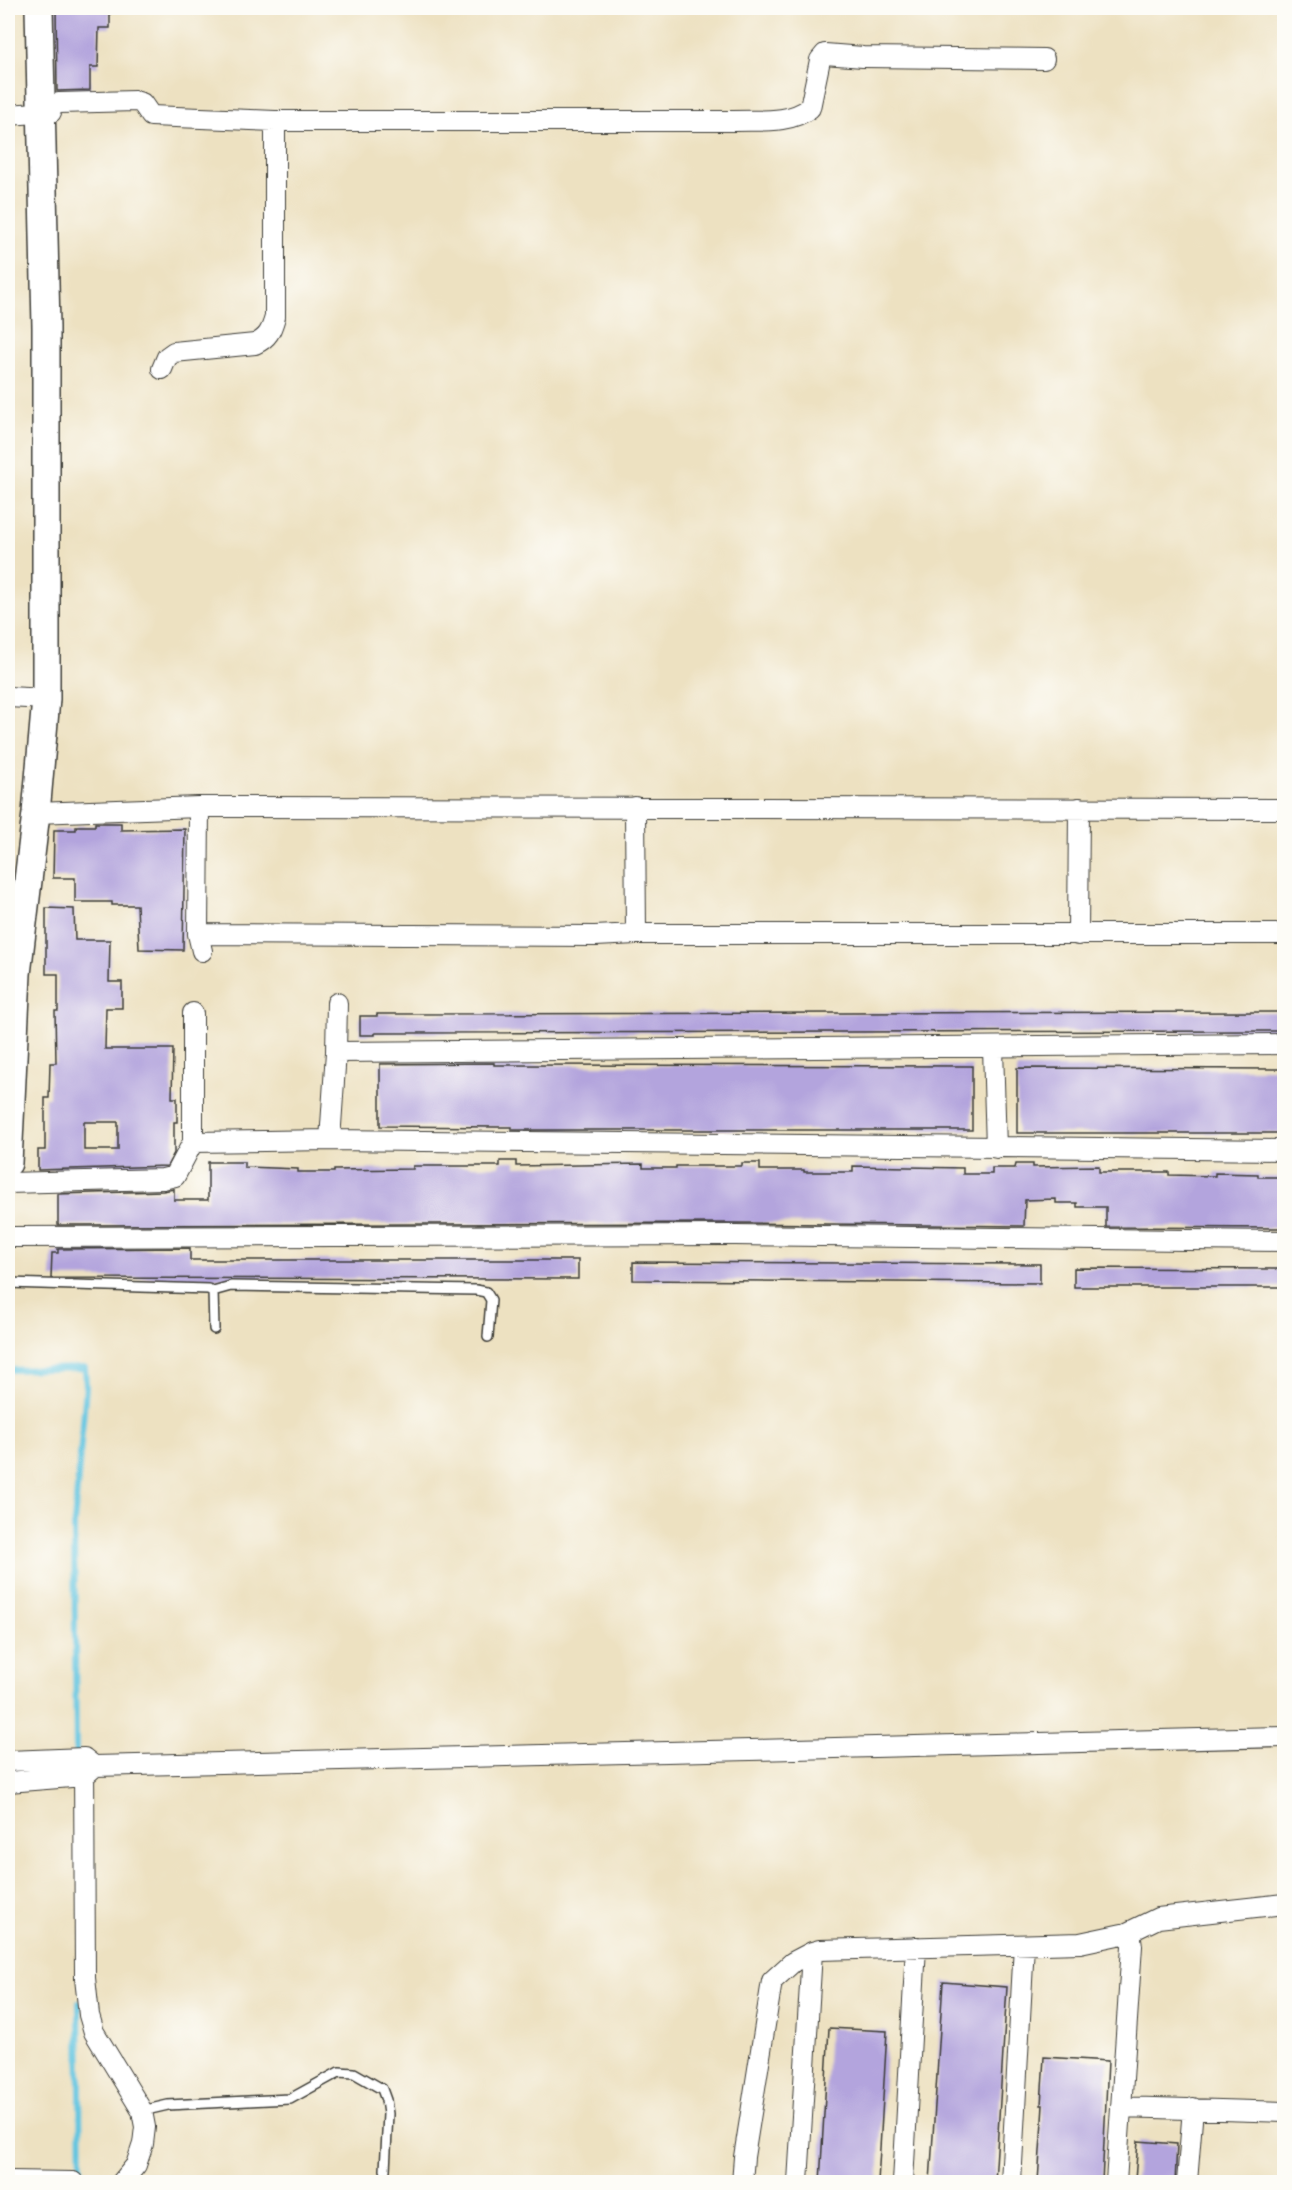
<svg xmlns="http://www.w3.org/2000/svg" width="1292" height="2190" viewBox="0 0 1292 2190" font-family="Sriracha,sans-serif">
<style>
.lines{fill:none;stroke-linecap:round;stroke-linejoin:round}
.stream{stroke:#62c5e0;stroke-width:6}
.building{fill:#b3a4dd;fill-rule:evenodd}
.lane-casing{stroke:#3b3a35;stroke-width:12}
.street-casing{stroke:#3b3a35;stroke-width:22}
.secondary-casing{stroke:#3b3a35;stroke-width:30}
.lane{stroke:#fff;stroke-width:9}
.street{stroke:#fff;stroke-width:20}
.secondary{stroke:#fff;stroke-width:27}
</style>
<rect width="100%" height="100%" fill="#fdfcf7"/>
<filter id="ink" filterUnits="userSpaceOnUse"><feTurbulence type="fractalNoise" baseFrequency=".0167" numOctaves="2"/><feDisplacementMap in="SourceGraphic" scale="12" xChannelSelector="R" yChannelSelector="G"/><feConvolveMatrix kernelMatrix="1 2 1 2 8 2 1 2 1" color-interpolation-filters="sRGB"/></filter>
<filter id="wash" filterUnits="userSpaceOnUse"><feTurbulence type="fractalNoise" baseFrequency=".008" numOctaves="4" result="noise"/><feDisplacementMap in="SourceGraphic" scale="24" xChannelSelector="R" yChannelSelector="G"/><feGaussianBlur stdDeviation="1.35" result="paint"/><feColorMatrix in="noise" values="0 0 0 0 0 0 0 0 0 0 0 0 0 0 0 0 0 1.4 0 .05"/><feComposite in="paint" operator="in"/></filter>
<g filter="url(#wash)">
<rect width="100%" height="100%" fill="#ede1c1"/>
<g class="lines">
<path class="stream" d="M8,1370L85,1368L86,1387L74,1523L76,1756
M79,2003L81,2182"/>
</g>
<g id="blocks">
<path class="building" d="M56,8H110V28H99L98,67H90V90L57,91Z
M95,823H121V830L185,829L183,950L139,949L137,905H112V902H75V878H53L54,830H76V826H95Z
M46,908L74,909L75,940H110L109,982H122V1008H106L105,1049H173L172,1098H177V1122H174V1153L167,1166L38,1170V1150H45V1098H49L50,1063H56L55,1011H58V974H46ZM84,1122H118V1150H84Z
M1283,1012V1031L375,1033V1035H360V1016H377V1014Z
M494,1063V1065L972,1066V1130H512V1127H496L380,1126V1064Z
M1017,1068L1284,1069V1133H1017Z
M500,1161H516V1166L643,1164V1168H676V1166H742V1163H760V1170H804V1172H853V1166L963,1168V1174H992V1168H1015L1016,1164H1033V1167L1099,1166V1172H1169V1175L1215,1176V1173L1258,1174V1177H1281V1228L1106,1227V1207H1077V1203H1056V1199L1025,1200L1024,1226L735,1223L58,1225V1194L163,1191L174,1189V1200H208V1162H244V1167L298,1169V1172H334V1170L413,1169V1166H500Z
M190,1248V1260H578V1279L51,1278L52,1253H58V1249Z
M633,1262L1040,1264V1283L633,1280Z
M1074,1268L1284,1269V1287H1074Z
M943,1982L1007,1987L995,2182H930Z
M829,2028L887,2031L878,2182H820Z
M1044,2057L1108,2061L1102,2182H1038L1043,2105H1041Z
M1138,2141L1177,2144L1175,2182L1135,2180Z"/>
</g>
</g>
<g filter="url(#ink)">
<use href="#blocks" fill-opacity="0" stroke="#3b3a35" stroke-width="1.5"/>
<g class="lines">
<g class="lane-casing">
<path id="lane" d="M8,1283L208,1289L213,1291L214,1329
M213,1291L231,1286L476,1290L486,1292L491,1300L488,1337
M142,2111L168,2105L290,2099L339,2072L354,2073L382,2089L386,2100L388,2114L385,2170"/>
</g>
<g class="street-casing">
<path id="street" d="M8,115L51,112L53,106L59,103L135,101L142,103L151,116L275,121H734C760,120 789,124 810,108L820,60L825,54L863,57L1044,59
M162,369L167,357L174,352L255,344C268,338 271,331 275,317V121
M8,697L46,699
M199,807L198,934L202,951
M635,807L636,934
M36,813L199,807L1284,809
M198,934L595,936L636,934H1284
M1078,935L1079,808
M993,1048L996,1148
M336,1052L1284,1044
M330,1140L336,1052L337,1003
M193,1142L330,1140L1284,1150
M8,1183L163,1179L175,1176L193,1142V1013
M8,1237L735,1235L1284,1241
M84,1758L85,1978L89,2015L94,2032L142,2111L145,2127L143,2144L136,2165L122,2182
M8,1761L84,1758L94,1766L1284,1737
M8,1782L84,1776L93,1768
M1121,2107L1284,2112
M8,2181L73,2182
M742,2182L744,2157L772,1981L793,1962L812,1952
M798,2182L812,1952L819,1950L1080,1943L1127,1933L1158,1918L1284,1904
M903,2182L916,1947
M1011,2182L1024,1945
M1116,2182L1132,1946L1131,1938L1127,1933
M1187,2182L1193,2108"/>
</g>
<g class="secondary-casing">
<path id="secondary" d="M8,1163L17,974L36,813L46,699V327L39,8"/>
</g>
<use href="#lane" class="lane"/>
<use href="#street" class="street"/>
<use href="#secondary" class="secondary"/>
</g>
</g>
<rect width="1292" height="2190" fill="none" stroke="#fdfcf7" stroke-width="30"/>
</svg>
